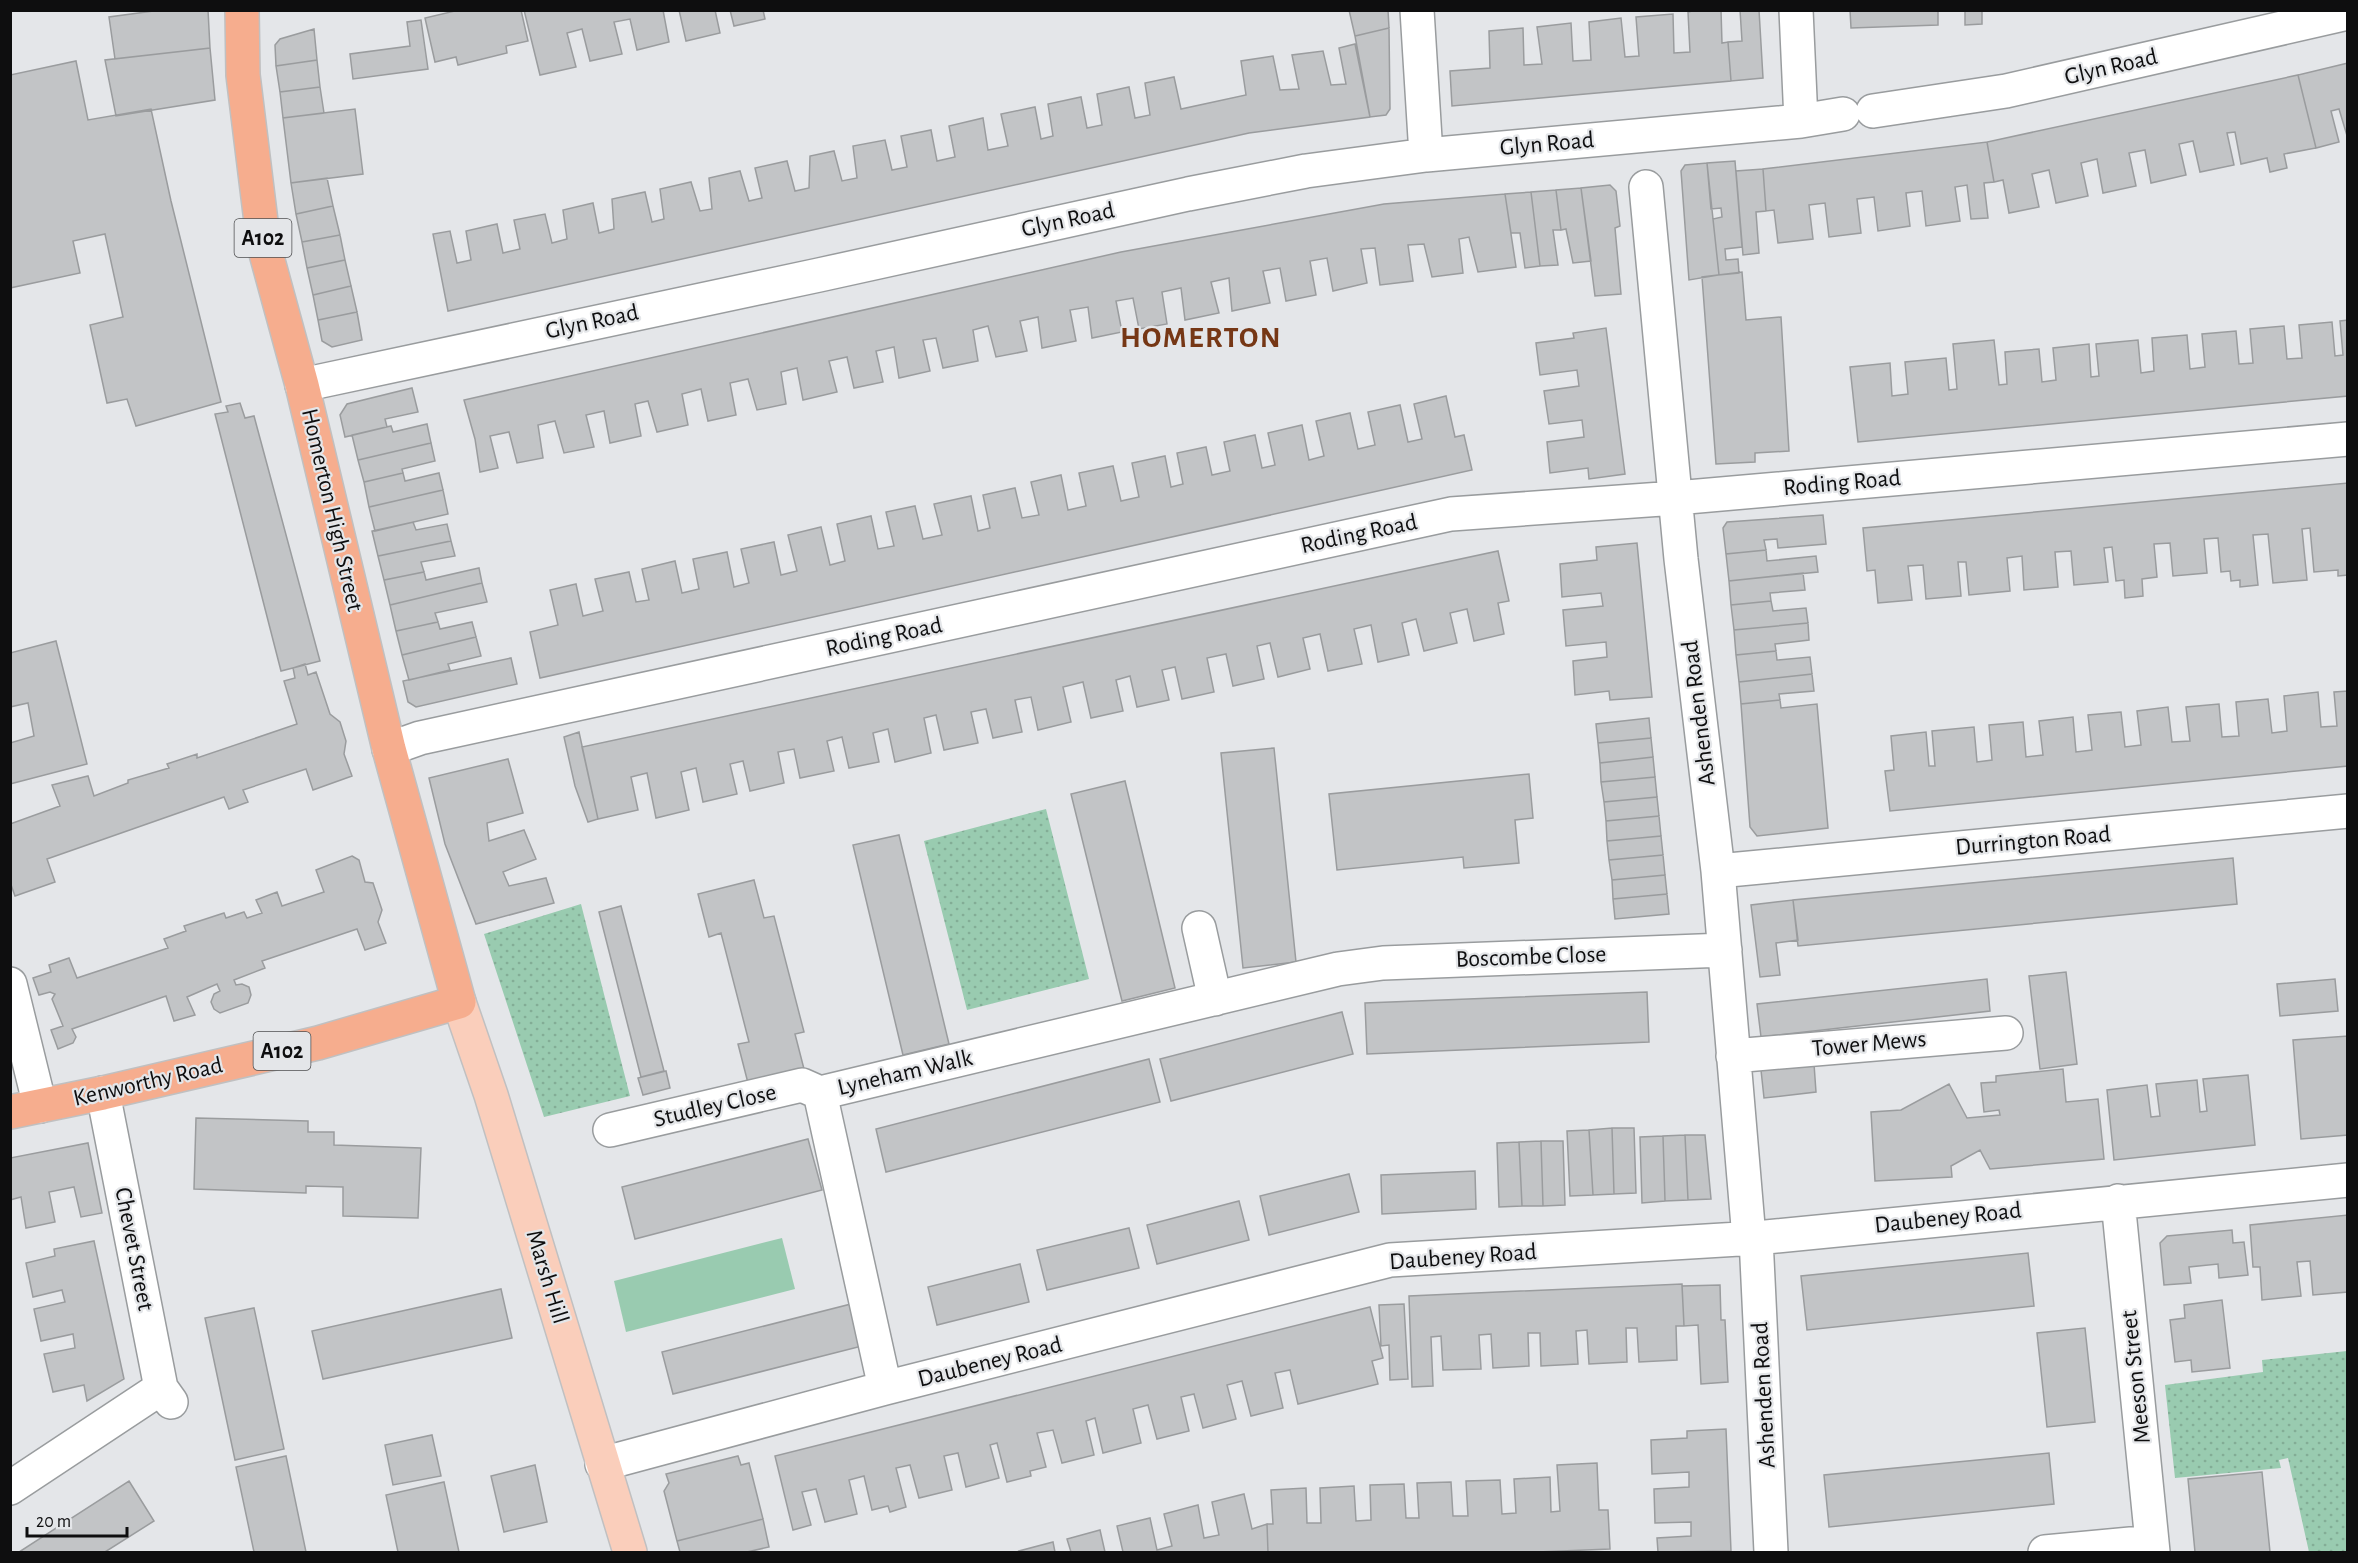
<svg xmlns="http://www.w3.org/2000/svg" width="2358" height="1563" viewBox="0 0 2358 1563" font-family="'Alegreya Sans',sans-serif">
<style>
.grass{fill:#99cbb0}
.park{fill:url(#park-dots)}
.building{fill:#c2c4c6;stroke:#9a9c9e;stroke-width:1.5}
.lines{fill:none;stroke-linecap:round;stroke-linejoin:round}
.minor-casing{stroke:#999c9e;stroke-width:36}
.major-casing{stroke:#c0c0c1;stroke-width:36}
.highway-casing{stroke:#c0c0c1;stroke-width:36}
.minor{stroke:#fff;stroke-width:33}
.major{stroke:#facebb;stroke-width:33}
.highway{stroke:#f6ad8e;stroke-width:33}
.labels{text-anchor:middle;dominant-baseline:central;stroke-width:4.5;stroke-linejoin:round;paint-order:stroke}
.shield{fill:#e4e6e9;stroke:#4e4f50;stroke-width:1.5}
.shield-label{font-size:22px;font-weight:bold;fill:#0e0e0f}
.street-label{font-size:24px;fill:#0e0e0f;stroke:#e4e6e9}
.district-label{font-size:30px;font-weight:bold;letter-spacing:1.5px;fill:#763715;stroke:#e4e6e9}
</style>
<defs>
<pattern id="park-dots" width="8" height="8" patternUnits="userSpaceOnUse" patternTransform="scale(1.5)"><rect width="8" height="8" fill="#99cbb0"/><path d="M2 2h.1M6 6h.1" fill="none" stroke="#83ad96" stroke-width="1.8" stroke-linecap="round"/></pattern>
</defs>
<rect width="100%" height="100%" fill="#e4e6e9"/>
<path class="grass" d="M782,1238L795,1289L626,1332L614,1281Z"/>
<path class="park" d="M1046,809L1089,979L967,1010L924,841Z
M581,904L630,1096L544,1117L484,934Z
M2347,1351V1552H2309L2288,1458L2279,1460L2281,1468L2175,1478L2165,1385L2263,1372L2262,1360Z"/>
<path class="building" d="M161,10H208L210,48L115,59L109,17Z
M459,10H521L528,41L506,46L507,53L458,65L456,57L435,62L425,18Z
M524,10H663L669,42L637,50L630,19L614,22L622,54L590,61L582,29L567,33L576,67L540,75Z
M679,10H715L720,33L686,41Z
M730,10H763L765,19L734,26Z
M1349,10H1388L1389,28L1355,36Z
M1697,10H1721L1722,43L1728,42L1731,81L1452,106L1450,71L1490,68L1489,31L1523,28L1524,65L1542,64L1537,27L1571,23L1573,61L1591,60L1589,22L1621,18L1625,57L1639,56L1636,17L1673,14L1674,53L1690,52L1688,12Z
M1740,10H1759L1763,78L1731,81L1728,42L1742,41Z
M1850,10H1938V25L1851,28Z
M1965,10H1982V24L1965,25Z
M421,20L428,69L353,79L350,54L410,46L407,22Z
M1389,28L1390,109L1386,115L1370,117L1355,36Z
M314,29L317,60L276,66L275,45L280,39Z
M1355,44L1370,117L1249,133L448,311L433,234L450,231L457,263L471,260L466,231L497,224L503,253L520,249L514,220L545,214L552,243L567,239L563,210L593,203L599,233L614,229L612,199L645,192L652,222L664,219L660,189L691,182L700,211L712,209L709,178L740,171L749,201L762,198L755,168L787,161L795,191L809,188L810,156L834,151L842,181L857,178L853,146L885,140L892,170L907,167L901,136L931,130L937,161L955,157L949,126L983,118L988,150L1008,146L1001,114L1035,107L1041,139L1053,136L1048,104L1081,97L1087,128L1102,125L1097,94L1129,87L1135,118L1150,115L1145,83L1174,77L1181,109L1246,95L1241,61L1273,56L1280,90L1299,89L1292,55L1323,51L1331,85L1346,84L1339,48Z
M210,48L215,100L116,116L105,60Z
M317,60L320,87L280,92L276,66Z
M76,61L88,120L151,109L171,201L221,402L136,426L127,399L107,403L90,325L123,317L105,234L73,241L80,273L10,288V75Z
M2348,63V139L2339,109L2331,111L2339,142L2316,148L2298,75Z
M2298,75L2316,148L2284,154L2287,168L2270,172L2267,158L2241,164L2235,132L2227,133L2234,165L2200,172L2193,141L2179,144L2186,175L2151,183L2145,150L2129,153L2136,186L2103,193L2097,159L2081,163L2088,196L2056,203L2049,170L2032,174L2039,207L2009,213L2003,180L1994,182L1987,142Z
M320,87L324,113L283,118L280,92Z
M355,109L363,174L291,183L283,118Z
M1987,142L1994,182L1984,183L1988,218L1971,219L1967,185L1955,187L1960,221L1926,226L1922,191L1906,193L1910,226L1878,231L1874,197L1857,199L1861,233L1829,237L1825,203L1809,205L1813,239L1778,243L1774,210L1766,211L1763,169Z
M1735,161L1742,247L1725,249L1726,260L1738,259L1739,273L1719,275L1713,219L1722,217L1721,208L1711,209L1707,163Z
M1707,163L1719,275L1689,280L1681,171L1685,165Z
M1763,169L1766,211L1756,212L1759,253L1743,255L1736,171Z
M327,178L333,206L296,214L291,183Z
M1610,185L1616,191L1620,226L1615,228L1621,294L1595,296L1581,188Z
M1581,188L1591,261L1573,263L1566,229L1561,230L1556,190Z
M1556,190L1561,230H1553L1558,265L1540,266L1531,192Z
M1531,192L1540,266L1525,268L1520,233H1511L1505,194Z
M1505,194L1516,267L1478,272L1469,237L1459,239L1463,273L1432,277L1424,244L1408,245L1413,281L1380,285L1375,248L1361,249L1367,283L1333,291L1327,258L1310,261L1316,295L1286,301L1280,268L1263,271L1270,303L1232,311L1229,278L1211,282L1219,313L1185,320L1181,288L1162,292L1167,324L1139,329L1133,298L1116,301L1122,332L1092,338L1088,307L1070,310L1076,341L1042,348L1038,317L1020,321L1027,351L996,357L988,326L973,330L978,361L943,368L936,338L923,340L930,371L899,378L894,347L876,351L883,382L854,388L847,357L829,361L837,392L803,400L797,368L781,372L786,404L757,410L748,379L730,383L736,415L708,421L701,389L682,394L688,425L657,432L648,401L635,404L641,436L610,443L604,411L586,415L594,447L564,453L555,421L538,425L543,458L517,463L509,432L490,436L498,468L480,472L475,439L464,400L1121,252L1384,204Z
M333,206L340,235L302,242L296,214Z
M340,235L345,260L307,268L302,242Z
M345,260L351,286L313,295L307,268Z
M1742,272L1746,320L1781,317L1789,451L1755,453V462L1716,464L1702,277Z
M351,286L357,312L318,320L313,295Z
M357,312L362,340L332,347L322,341L318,320Z
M2348,320V396L1858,442L1850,367L1890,363L1892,396L1908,394L1905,362L1946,358L1949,390L1957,389L1953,344L1994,340L1999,385L2007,384L2005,352L2039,349L2042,382L2056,380L2053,348L2089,344L2091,377L2099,376L2096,344L2138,340L2141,373L2154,371L2152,338L2187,335L2190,369L2205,367L2202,334L2236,331L2239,364L2253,363L2250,329L2284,326L2287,359L2302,358L2299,325L2332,322L2335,356L2343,355L2340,321Z
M1606,328L1625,474L1589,479L1588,468L1550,473L1547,442L1584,437L1582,420L1549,424L1544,391L1579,386L1577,370L1540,375L1536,343L1574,338L1573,333Z
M412,388L418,412L385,419L387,427L345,437L340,415L347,404Z
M1446,396L1455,437L1464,435L1472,470L540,678L530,632L558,625L550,590L576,584L583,616L603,611L595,579L629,572L636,602L649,600L642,569L675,561L682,593L699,589L693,559L727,552L734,587L749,583L741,549L774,542L781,575L797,571L788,535L821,527L830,565L845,561L837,524L871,516L878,549L894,546L886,512L915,506L923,539L942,535L934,504L971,496L978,531L990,528L983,495L1015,488L1022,518L1039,515L1031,482L1061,475L1068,510L1086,506L1079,473L1113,466L1121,501L1139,497L1132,463L1165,456L1171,487L1183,484L1177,453L1206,447L1212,475L1230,471L1224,442L1255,435L1262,468L1275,465L1268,433L1302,425L1309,460L1324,456L1316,421L1350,413L1358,449L1375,445L1368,412L1400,405L1408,442L1422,439L1414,404Z
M240,403L245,418L254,416L320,661L281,671L215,414L228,412L226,406Z
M427,424L431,443L358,460L352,435L391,426L393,432Z
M431,443L435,461L402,469L403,473L364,482L358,460Z
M403,473L405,481L439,473L443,490L369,507L364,482Z
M2348,483V575L2338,576V570L2314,572L2310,528L2302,529L2307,580L2273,583L2268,534L2253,535L2258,585L2240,587V580L2231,581L2230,571L2221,572L2218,538L2204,539L2207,573L2173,576L2170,543L2154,544L2157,577L2142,579L2143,596L2125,598L2124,580L2116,581L2112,547L2104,548L2108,582L2074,585L2071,551L2055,552L2058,587L2024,590L2022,556L2007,558L2010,591L1969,595L1966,562H1958L1961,596L1926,599L1923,565L1908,566L1912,600L1878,603L1875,570L1867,571L1863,528Z
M443,490L448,514L375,531L369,507Z
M1823,515L1826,544L1778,548L1777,539L1764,540L1766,550L1726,554L1723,528L1727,522Z
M413,522L416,530L447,524L451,541L378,556L372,531Z
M451,541L455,556L421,562L424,572L384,580L378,556Z
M1637,543L1652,697L1610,700L1609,691L1575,695L1573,661L1607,657L1606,642L1566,646L1563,610L1603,606L1601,593L1562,597L1560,564L1597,560L1596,547Z
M1766,550L1767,561L1816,556L1818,572L1729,581L1726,554Z
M1498,551L1509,601L1498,603L1504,634L1474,641L1467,609L1450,613L1457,643L1424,651L1416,619L1402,623L1409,655L1378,662L1371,625L1354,629L1362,664L1328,671L1320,634L1303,638L1310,669L1278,677L1270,643L1257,646L1264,679L1233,686L1226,654L1207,658L1214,692L1182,699L1175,667L1162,670L1169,700L1137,707L1130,676L1116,680L1123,711L1091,718L1083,682L1063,687L1071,722L1038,730L1031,697L1015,700L1022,732L993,738L986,709L971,712L978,743L944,750L936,715L924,718L931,753L895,762L888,729L873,733L879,762L849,768L842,737L827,741L834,771L800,778L794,749L778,752L784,783L750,791L743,761L730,764L737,794L703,802L696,768L681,772L689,810L656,818L647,773L631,777L638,810L598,819L582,747Z
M479,568L482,583L390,605L384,580L424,572L426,580Z
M1803,573L1805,590L1770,593L1771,601L1731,605L1729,581Z
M482,583L487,602L435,613L438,622L396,631L390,605Z
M1771,601L1773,611L1806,608L1808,623L1734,630L1731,605Z
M438,622L440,629L472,622L476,637L402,655L396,631Z
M1808,623L1809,640L1775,644L1776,651L1736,655L1734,630Z
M476,637L481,656L448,664L450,670L409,680L402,655Z
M56,641L87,764L10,784V743L34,736L28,703L10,707V653Z
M1776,651L1777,660L1810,657L1812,674L1739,682L1736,655Z
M511,658L517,684L416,707L408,702L403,681Z
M305,664L308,675L316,672L330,714L340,722L346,741L344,754L352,776L313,790L306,769L243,790L248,802L229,809L224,797L47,859L55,882L15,896L10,882V824L60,806L52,785L88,776L94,796L128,783V780L169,768L167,764L197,754V758L297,724L284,681L295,678L293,668Z
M1812,674L1814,691L1779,694L1780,700L1741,704L1739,682Z
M2348,691V766L1890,811L1885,771L1894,770L1891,736L1926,732L1929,766H1935L1932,731L1974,727L1977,762L1992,760L1989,725L2023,722L2026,757L2043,755L2039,721L2073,717L2076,752L2092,750L2088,715L2121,712L2125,747L2141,745L2137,711L2168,707L2172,742L2190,741L2186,707L2219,704L2222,737L2239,736L2236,702L2268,699L2272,733L2287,731L2284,696L2318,692L2321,727L2337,726L2334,692Z
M1780,700L1781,708L1817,704L1828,828L1757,836L1750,827L1741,704Z
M1649,718L1651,738L1598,743L1596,724Z
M579,732L598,819L588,822L575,786L564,737Z
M1651,738L1653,757L1600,763L1598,743Z
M1274,748L1296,962L1243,968L1221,753Z
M1653,757L1655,777L1601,782L1600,763Z
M508,759L523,813L487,823L489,841L524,830L536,859L503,872L509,886L546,878L554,903L476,924L445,844L429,778Z
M1529,774L1533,818L1515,820L1519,863L1464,868L1463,857L1337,870L1329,794Z
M1655,777L1657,797L1604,802L1601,782Z
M1125,781L1175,988L1122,1001L1071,794Z
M1657,797L1659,816L1606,821L1604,802Z
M1659,816L1661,836L1607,841L1606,821Z
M899,835L949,1044L903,1055L853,845Z
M1661,836L1663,855L1609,860L1607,841Z
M1663,855L1665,875L1612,880L1609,860Z
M352,856L359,860L365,882L373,883L382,910L378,922L386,943L365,950L357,929L262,961L265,968L234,980L236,985L242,984L249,987L251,995L248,1003L220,1013L214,1009L211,1002L214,994L220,991L217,984L187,997L195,1015L174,1021L166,996L72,1029L76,1037L73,1043L58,1049L51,1030L63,1026L52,999L55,994L50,992L39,995L33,978L51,972L49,965L69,958L77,978L168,948L164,939L186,931L184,926L224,913L226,918L244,912L247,918L262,913L256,900L277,892L282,906L324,892L316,870Z
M2233,858L2237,904L1798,946L1793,900Z
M1665,875L1667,894L1613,899L1612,880Z
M754,880L764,918L774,916L804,1032L795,1034L804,1069L748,1083L738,1044L749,1042L721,933L709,937L698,894Z
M1667,894L1669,914L1615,919L1613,899Z
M1793,900L1798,940L1776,943L1780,975L1760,977L1751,905Z
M621,906L664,1071L641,1077L599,912Z
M2066,972L2077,1064L2040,1069L2029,976Z
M1987,979L1990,1011L1761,1037L1757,1004Z
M2335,979L2338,1011L2280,1016L2277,984Z
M1647,992L1649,1042L1367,1054L1365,1003Z
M1342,1012L1353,1054L1171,1101L1160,1059Z
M2348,1036V1135L2301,1139L2293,1040Z
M1149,1059L1160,1102L886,1172L876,1129Z
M1814,1064L1816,1092L1764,1098L1761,1070Z
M2063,1069L2066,1102L2098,1099L2104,1159L1990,1169L1980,1150L1951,1166L1952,1177L1875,1181L1871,1112L1901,1110L1949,1084L1967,1118L2000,1115L1999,1110L1984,1112L1981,1083L1996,1082V1076Z
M666,1071L670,1088L643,1095L638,1078Z
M2248,1075L2255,1145L2114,1160L2107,1090L2147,1085L2151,1117L2160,1116L2156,1084L2197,1080L2200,1112L2207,1111L2203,1079Z
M196,1118L308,1121V1132H334V1145L421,1148L418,1218L343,1216V1187L306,1186V1193L194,1189Z
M1612,1128H1634L1636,1193L1614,1194Z
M1612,1128L1614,1194L1593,1195L1589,1130Z
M1589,1130L1593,1195L1570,1196L1567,1131Z
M1685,1135H1705L1711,1199L1688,1200Z
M1685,1135L1688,1200L1665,1201L1663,1136Z
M1663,1136L1665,1201L1642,1203L1640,1137Z
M808,1139L822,1190L635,1239L622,1187Z
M1541,1141H1563L1565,1205L1543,1206Z
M1541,1141L1543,1206H1522L1519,1142Z
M1519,1142L1522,1206L1499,1207L1497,1143Z
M88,1143L102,1213L81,1217L74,1187L49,1192L55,1222L26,1228L21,1197L10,1200V1158Z
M1475,1171L1476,1209L1382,1214L1381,1175Z
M1349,1174L1359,1212L1269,1235L1260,1196Z
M1239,1201L1249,1240L1157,1264L1147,1225Z
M2348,1215V1292L2313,1295L2310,1261L2297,1262L2301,1296L2262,1300L2260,1267H2253L2250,1225Z
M1129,1228L1139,1268L1047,1290L1037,1250Z
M2232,1230L2233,1243L2244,1242L2248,1275L2219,1278L2218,1264L2189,1267L2191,1283L2164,1285L2160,1243L2167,1236Z
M94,1241L124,1379L87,1401L84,1385L53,1392L44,1354L75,1348L73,1334L41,1341L34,1309L65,1302L62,1290L33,1297L26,1263L55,1256L54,1249Z
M2028,1253L2034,1306L1807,1330L1801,1276Z
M1020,1264L1029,1302L937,1325L928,1287Z
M1682,1284L1684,1326H1676L1677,1360L1639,1362L1637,1328H1626L1627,1362L1589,1364L1587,1330L1576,1331L1578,1364L1541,1366L1540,1333H1528L1529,1366L1493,1368L1491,1334L1479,1335L1481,1369L1443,1370L1441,1336L1431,1337L1433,1386L1412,1387L1409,1296Z
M1720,1285L1721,1320H1725L1728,1382L1701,1384L1698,1325L1684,1326L1682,1286Z
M501,1289L512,1338L323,1379L312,1331Z
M2222,1300L2230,1368L2192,1372L2191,1360L2175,1362L2170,1320L2185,1318L2184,1305Z
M851,1304L862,1346L673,1394L662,1352Z
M1404,1304L1408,1379L1390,1380L1389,1345L1381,1346L1379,1305Z
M1370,1307L1383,1358L1372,1361L1378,1384L1298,1404L1290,1370L1275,1373L1283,1408L1251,1416L1242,1381L1227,1385L1236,1419L1203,1428L1194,1394L1181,1397L1189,1431L1157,1439L1148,1405L1133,1409L1141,1443L1103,1453L1095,1418L1086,1421L1094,1455L1062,1463L1053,1430L1037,1433L1046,1467L1030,1471L1031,1476L1007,1482L997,1443L990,1445L999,1478L966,1487L958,1453L944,1456L952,1490L919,1498L910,1465L896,1468L906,1507L890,1512L888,1506L872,1510L864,1476L849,1480L857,1514L825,1522L816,1489L802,1492L811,1525L793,1530L775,1456Z
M254,1308L284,1449L235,1460L205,1318Z
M2085,1328L2095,1422L2047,1427L2037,1333Z
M1726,1429L1731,1551L1658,1552L1657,1538L1691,1536V1522L1655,1523L1654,1489L1689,1487V1472L1652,1474L1651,1440L1687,1438V1431Z
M432,1435L441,1476L393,1485L385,1445Z
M2049,1453L2054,1504L1829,1527L1824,1475Z
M286,1456L306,1552H254L236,1467Z
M738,1456L741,1465L749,1463L763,1519L677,1541L664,1491L669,1483L666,1474Z
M1597,1463L1599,1510H1608L1610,1549L1537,1552H1268L1267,1524H1273L1271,1490L1306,1488L1307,1523H1321L1320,1488L1354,1486L1356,1521L1371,1520L1370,1485L1404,1484L1406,1518H1419L1417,1483L1451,1482L1453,1516H1468L1466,1481L1500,1480L1502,1514L1516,1513L1514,1479L1550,1477L1551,1512L1560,1511L1557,1465Z
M535,1465L547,1522L504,1532L491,1476Z
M2262,1472L2270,1552H2195L2188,1479Z
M129,1481L154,1521L105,1552H19Z
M444,1482L459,1552H398L386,1495Z
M1244,1494L1252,1529L1267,1524L1268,1552H1123L1117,1526L1150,1518L1157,1550L1172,1546L1164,1514L1198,1505L1204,1538L1219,1535L1212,1502Z
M763,1519L769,1547L747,1552H680L677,1541Z
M1100,1530L1105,1552H1071L1067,1539Z
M1053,1542L1055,1552H1020L1019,1551Z"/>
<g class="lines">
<g class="minor-casing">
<path id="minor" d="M1417,10L1426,155
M1796,10L1801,121
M1873,111L2006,91L2348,13
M1646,187L1681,559L1718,871L1749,1238
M302,385L819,275L1188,194L1306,171L1426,155L1801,121L1843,114
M389,749L420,738L1451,514L1676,498L2348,439
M1718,871L2348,811
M1199,928L1215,999
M10,984L40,1106
M1733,1056L2006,1033
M103,1093L161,1388L171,1402
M820,1093L1338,969L1383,963L1725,950
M820,1093L885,1388
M610,1130L802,1085L820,1093
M2118,1201L2153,1552
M1756,1238L1771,1552
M602,1464L885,1388L1390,1260L1756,1238L2348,1180
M10,1488L161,1388
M2045,1552L2152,1542"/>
</g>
<g class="major-casing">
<path id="major" d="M459,1002L491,1095L630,1552"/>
</g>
<g class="highway-casing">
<path id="highway" d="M10,1112L103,1093L318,1043L459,1002L389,749L302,385L264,246L243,75L242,10"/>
</g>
<use href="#minor" class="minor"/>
<use href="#major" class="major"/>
<use href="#highway" class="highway"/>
</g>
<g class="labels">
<g class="shield">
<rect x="234.5" y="219" width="57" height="38" rx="4.5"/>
<rect x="253.5" y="1032" width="57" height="38" rx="4.5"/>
</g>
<g class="shield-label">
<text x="263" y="238">A102</text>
<text x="282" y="1051">A102</text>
</g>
<g class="street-label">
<text transform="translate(2111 67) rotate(-13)">Glyn Road</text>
<text transform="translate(1547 144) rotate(-5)">Glyn Road</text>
<text transform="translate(1068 220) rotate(-12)">Glyn Road</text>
<text transform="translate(592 322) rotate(-12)">Glyn Road</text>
<text transform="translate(1842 483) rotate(-5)">Roding Road</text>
<text transform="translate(332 510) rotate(77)">Homerton High Street</text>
<text transform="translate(1359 534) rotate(-12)">Roding Road</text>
<text transform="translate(884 637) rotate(-12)">Roding Road</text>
<text transform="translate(1699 713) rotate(-97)">Ashenden Road</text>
<text transform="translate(2033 841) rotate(-5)">Durrington Road</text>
<text transform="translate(1531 957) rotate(-2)">Boscombe Close</text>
<text transform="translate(1869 1044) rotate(-5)">Tower Mews</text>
<text transform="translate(905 1073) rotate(-13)">Lyneham Walk</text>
<text transform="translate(148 1082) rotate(-13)">Kenworthy Road</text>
<text transform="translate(715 1106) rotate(-13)">Studley Close</text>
<text transform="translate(1948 1218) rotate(-6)">Daubeney Road</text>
<text transform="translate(134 1249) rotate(79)">Chevet Street</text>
<text transform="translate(1463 1257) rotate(-4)">Daubeney Road</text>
<text transform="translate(547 1277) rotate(73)">Marsh Hill</text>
<text transform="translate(990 1362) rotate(-14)">Daubeney Road</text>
<text transform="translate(2136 1377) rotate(-96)">Meeson Street</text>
<text transform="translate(1764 1395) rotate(-93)">Ashenden Road</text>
</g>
<g class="district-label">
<text x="1201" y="338">HOMERTON</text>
</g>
</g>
<rect width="2358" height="1563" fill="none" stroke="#0e0e0f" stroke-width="24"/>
<path d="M27 1527v9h100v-9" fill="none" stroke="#0e0e0f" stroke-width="3"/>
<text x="36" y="1527" font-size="18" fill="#0e0e0f" stroke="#e4e6e9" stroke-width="4.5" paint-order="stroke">20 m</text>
</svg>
